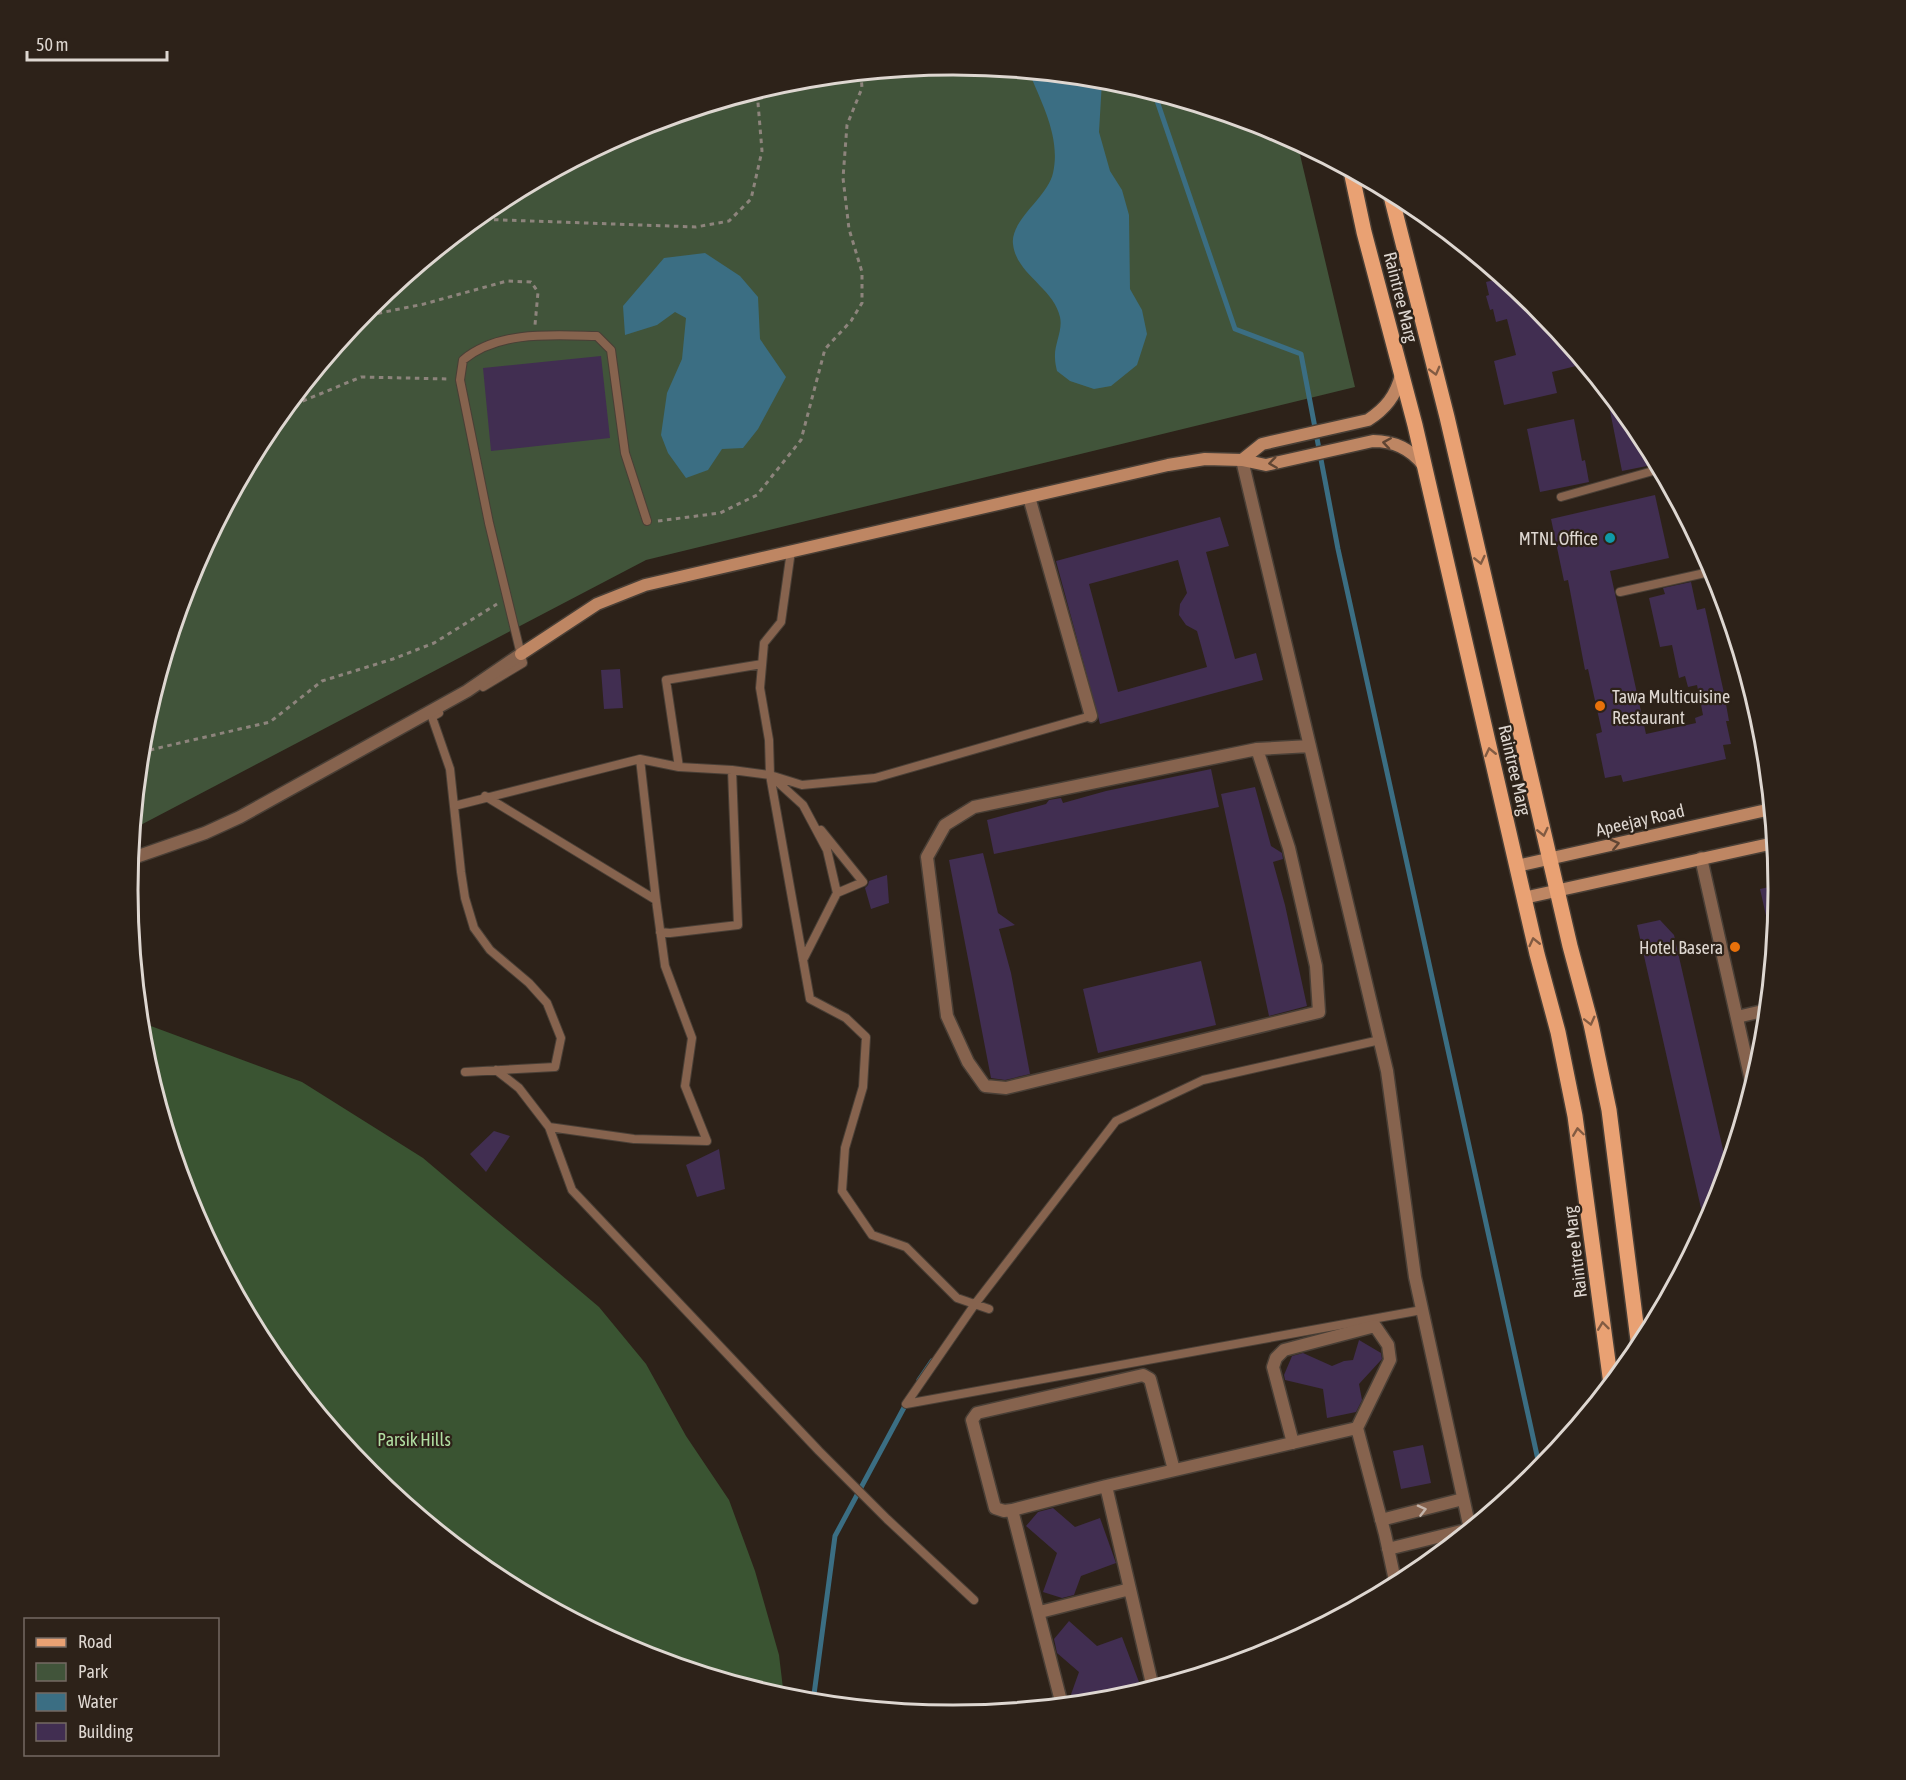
<svg xmlns="http://www.w3.org/2000/svg" width="1906" height="1780" viewBox="0 0 1906 1780" font-family="'Asap Condensed',sans-serif">
<style>
.green{fill:#41543a}
.forest{fill:#3a5432}
.water{fill:#3b6e83}
.lines{fill:none;stroke-linecap:round;stroke-linejoin:round}
.stream{stroke:#3b6e83;stroke-width:5}
.building{fill:#412e51;fill-rule:evenodd}
.lane-casing{stroke:#493f36;stroke-width:10}
.street-casing{stroke:#493f36;stroke-width:15}
.secondary-casing{stroke:#493f36;stroke-width:15}
.primary-casing{stroke:#493f36;stroke-width:18}
.path{stroke:#8d847c;stroke-width:3;stroke-dasharray:4.5 4.5;stroke-linecap:butt}
.lane{stroke:#86634e;stroke-width:8}
.street{stroke:#86634e;stroke-width:12}
.secondary{stroke:#be8663;stroke-width:12}
.primary{stroke:#e9a173;stroke-width:15}
.oneway{stroke:#825b42}
.oneway2{stroke:#604533}
.oneway3{stroke:#c4b4aa}
.culture-dot{fill:#0f9aa8;stroke:#2d2219;stroke-width:2}
.food-dot{fill:#e8710a;stroke:#2d2219;stroke-width:2}
.labels{text-anchor:middle;dominant-baseline:central;stroke-width:4.5;stroke-linejoin:round;paint-order:stroke}
.street-label{font-size:18px;fill:#ded7d1;stroke:#2d2219}
.poi-label{font-size:18px;fill:#ded7d1;stroke:#2d2219;text-anchor:end}
.park-label{font-size:18px;fill:#b1dfa2;stroke:#2d2219}
.rim{fill:none;stroke:#ded7d1;stroke-width:3}
</style>
<rect width="100%" height="100%" fill="#2d2219"/>
<path class="green" d="M953,65L1114,80L1269,127L1297,142L1355,387L646,560L133,829L143,729L190,574L267,431L370,306L495,203L637,127L792,80Z"/>
<path class="forest" d="M140,1022L302,1082L423,1158L599,1307L646,1364L686,1436L729,1500L755,1571L779,1655L784,1697L637,1653L494,1576L369,1473L266,1348L190,1206L143,1051Z"/>
<path class="water" d="M1029,72L1101,79L1102,81L1099,132L1110,171L1122,190L1129,215L1130,289L1142,310L1147,334L1137,365L1111,386L1094,389L1070,381L1057,371C1056,367 1055,362 1055,358C1054,344 1063,331 1060,317C1054,288 1016,274 1013,244C1010,220 1048,197 1053,173C1061,138 1042,104 1029,72Z
M705,253L740,276L758,297L760,339L786,377L758,429L743,448L722,449L708,470L686,478L668,453L661,435L667,393L682,359L686,318L675,312L657,325L625,335L623,306L664,258Z"/>
<g class="lines">
<path class="stream" d="M1154,92L1235,329L1301,354L1338,549L1540,1469
M919,1380L932,1361
M813,1702L835,1536L907,1402"/>
</g>
<path class="building" d="M1502,278L1537,307L1584,364L1552,372L1557,393L1504,405L1494,361L1516,355L1507,319L1496,322L1493,309L1490,310L1486,296L1489,295L1486,282Z
M601,356L610,438L491,451L483,368Z
M1606,391L1640,432L1657,464L1622,471Z
M1574,419L1582,461L1585,460L1589,482L1540,492L1527,429Z
M1655,495L1669,558L1610,571L1646,734L1696,723L1695,718L1703,715L1697,685L1688,687L1685,676L1679,678L1672,645L1660,647L1649,598L1665,594L1663,588L1691,582L1697,610L1705,608L1724,693L1729,721H1726L1731,744L1723,745L1726,759L1623,782L1621,775L1605,778L1596,734L1602,732L1588,669L1585,670L1568,580L1564,581L1551,519Z
M1220,517L1229,546L1206,552L1235,659L1256,653L1263,680L1100,724L1056,561ZM1178,560L1187,593L1180,604L1179,615L1186,625L1197,631L1207,667L1118,692L1089,584Z
M620,669L623,708L604,709L601,670Z
M1211,769L1219,807L994,854L987,820L1046,804L1049,800L1061,798L1063,803L1106,791Z
M1255,787L1271,846L1282,853L1283,859L1273,862L1285,905L1307,1006L1269,1016L1221,794Z
M983,853L998,913L1015,925L999,929L1011,973L1030,1074L1005,1080L991,1078L949,860Z
M887,875L889,903L871,909L865,888L868,885L869,881Z
M1778,885L1774,938H1771L1760,889Z
M1660,920L1674,935L1727,1167L1716,1206L1705,1226L1637,925Z
M1201,961L1216,1025L1098,1053L1083,989Z
M494,1131L510,1136L486,1172L470,1154Z
M719,1149L725,1189L697,1197L686,1165Z
M1359,1340L1381,1353L1382,1359L1359,1384L1362,1400L1356,1412L1327,1418L1323,1389L1285,1380L1284,1375L1292,1356L1303,1353L1332,1366L1344,1361L1353,1360Z
M1423,1445L1431,1483L1401,1489L1393,1451Z
M1053,1508L1075,1527L1100,1518L1116,1563L1081,1576L1074,1595L1062,1598L1043,1592L1057,1553L1026,1526L1038,1512Z
M1069,1621L1097,1646L1122,1637L1139,1682L1104,1695L1102,1701L1070,1704L1069,1700L1079,1672L1057,1653L1054,1639Z"/>
<g class="lines">
<g class="lane-casing">
<path id="lane" d="M1561,497L1660,469
M791,551L781,622L764,643L760,688L769,740L770,775L803,805L827,850L837,893L803,960
M1620,592L1714,571
M483,687L523,663L489,523L460,380L463,360C499,330 554,335 597,336L611,350L625,453L647,521
M439,713L432,717L450,769L461,872L465,898L474,928L490,950L529,983L547,1003L561,1038L555,1067L465,1072
M640,759L679,767
M732,770L679,767L666,680L762,664
M770,775L810,999L846,1018L866,1037L863,1087L845,1148L842,1191L872,1235L906,1247L957,1298L989,1309
M454,806L640,759L656,900L485,796
M821,830L863,882L837,893
M660,932L670,933L738,925L732,770L770,775L802,785L875,778L1091,716
M1380,1040L1203,1080L1116,1121L975,1304L906,1404L1422,1310
M496,1070L519,1088L549,1127L572,1190L819,1451L887,1519L974,1600
M549,1127L634,1139L707,1141L685,1086L692,1038L665,966L656,900"/>
</g>
<g class="street-casing">
<path id="street" d="M1242,460L1387,1071L1415,1277L1470,1529
M1029,497L1091,716
M1257,749L1289,848L1316,966L1319,1012L1006,1088L985,1086L968,1062L947,1016L927,857L945,825L974,807L1257,749L1310,746
M1701,858L1752,1085
M130,859L205,833L240,817L467,691L521,654
M1737,1017L1767,1010
M1293,1443L1273,1367L1276,1358L1284,1350L1375,1326L1388,1345L1390,1360L1357,1428
M1012,1510L1004,1511L995,1508L972,1420L977,1413L1143,1375L1150,1379L1174,1470
M1381,1520L1463,1499
M1388,1549L1470,1529
M1040,1612L1130,1589
M1153,1688L1106,1486L1357,1428L1385,1534L1396,1585
M1062,1705L1012,1510L1106,1486"/>
</g>
<g class="secondary-casing">
<path id="secondary" d="M1242,460L1262,444L1368,420C1385,409 1396,396 1401,375
M521,654L597,604L645,585L1168,465L1205,459L1242,460L1266,465L1373,441C1394,441 1410,448 1423,465
M1517,866L1771,809
M1524,898L1774,843"/>
</g>
<g class="primary-casing">
<path id="primary" d="M1351,171L1364,232L1415,425L1537,954L1558,1032L1575,1116L1611,1384
M1390,192L1447,417L1570,946L1591,1024L1609,1110L1639,1348"/>
</g>
<path class="path" d="M476,219L696,227L729,221L751,199L762,151L757,91
M360,317L424,304L507,281L531,282L538,292L535,325
M286,408L361,377L449,379
M658,521L720,513L757,495L801,440L825,349L851,321L862,303V272L849,229L843,178L847,125L862,88L861,74
M141,752L270,722L322,681L393,659L434,643L497,604"/>
<use href="#lane" class="lane"/>
<use href="#street" class="street"/>
<use href="#secondary" class="secondary"/>
<use href="#primary" class="primary"/>
</g>
<defs><path id="oneway-chevron" d="M-2-3.5L2.5 0L-2 3.5" fill="none" stroke-width="1.6" stroke-linecap="round" stroke-linejoin="round" transform="scale(1.5)"/></defs>
<g class="oneway">
<use href="#oneway-chevron" transform="translate(1435 371) rotate(75)"/>
<use href="#oneway-chevron" transform="translate(1480 560) rotate(77)"/>
<use href="#oneway-chevron" transform="translate(1490 752) rotate(-103)"/>
<use href="#oneway-chevron" transform="translate(1543 832) rotate(77)"/>
<use href="#oneway-chevron" transform="translate(1534 942) rotate(-103)"/>
<use href="#oneway-chevron" transform="translate(1590 1021) rotate(76)"/>
<use href="#oneway-chevron" transform="translate(1578 1132) rotate(-98)"/>
<use href="#oneway-chevron" transform="translate(1603 1326) rotate(-97)"/>
</g>
<g class="oneway2">
<use href="#oneway-chevron" transform="translate(1387 443) rotate(-171)"/>
<use href="#oneway-chevron" transform="translate(1273 463) rotate(172)"/>
<use href="#oneway-chevron" transform="translate(1615 844) rotate(-13)"/>
</g>
<use class="oneway3" href="#oneway-chevron" transform="translate(1422 1510) rotate(-14)"/>
<circle class="culture-dot" cx="1610" cy="538" r="6"/>
<g class="food-dot">
<circle cx="1600" cy="706" r="6"/>
<circle cx="1735" cy="947" r="6"/>
</g>
<g class="labels">
<g class="street-label">
<text transform="translate(1401 297) rotate(76)">Raintree Marg</text>
<text transform="translate(1515 770) rotate(77)">Raintree Marg</text>
<text transform="translate(1640 820) rotate(-13)">Apeejay Road</text>
<text transform="translate(1575 1252) rotate(-97)">Raintree Marg</text>
</g>
<g class="poi-label">
<text x="1598" y="538">MTNL Office</text>
<text x="1612" y="696" text-anchor="start">Tawa Multicuisine<tspan x="1612" dy="21">Restaurant</tspan></text>
<text x="1723" y="947">Hotel Basera</text>
</g>
<g class="park-label">
<text x="414" y="1439">Parsik Hills</text>
</g>
</g>
<path d="M0 0H1906V1780H0ZM138 890a815 815 0 1 1 1630 0a815 815 0 1 1-1630 0Z" fill="#2d2219" fill-rule="evenodd"/>
<path class="rim" d="M138 890a815 815 0 1 1 1630 0a815 815 0 1 1-1630 0Z"/>
<rect x="24" y="1618" width="195" height="138" fill="#2d2219" stroke="#746a63" stroke-width="1.5"/>
<rect x="36" y="1638" width="30" height="9" fill="#e9a173" stroke="#746a63" stroke-width="1.5"/>
<text x="78" y="1648" font-size="18" fill="#ded7d1">Road</text>
<rect x="36" y="1663" width="30" height="18" fill="#41543a" stroke="#746a63" stroke-width="1.5"/>
<text x="78" y="1678" font-size="18" fill="#ded7d1">Park</text>
<rect x="36" y="1693" width="30" height="18" fill="#3b6e83" stroke="#746a63" stroke-width="1.5"/>
<text x="78" y="1708" font-size="18" fill="#ded7d1">Water</text>
<rect x="36" y="1723" width="30" height="18" fill="#412e51" stroke="#746a63" stroke-width="1.5"/>
<text x="78" y="1738" font-size="18" fill="#ded7d1">Building</text>
<path d="M27 51v9h140v-9" fill="none" stroke="#ded7d1" stroke-width="3"/>
<text x="36" y="51" font-size="18" fill="#ded7d1" stroke="#2d2219" stroke-width="4.5" paint-order="stroke">50 m</text>
</svg>
